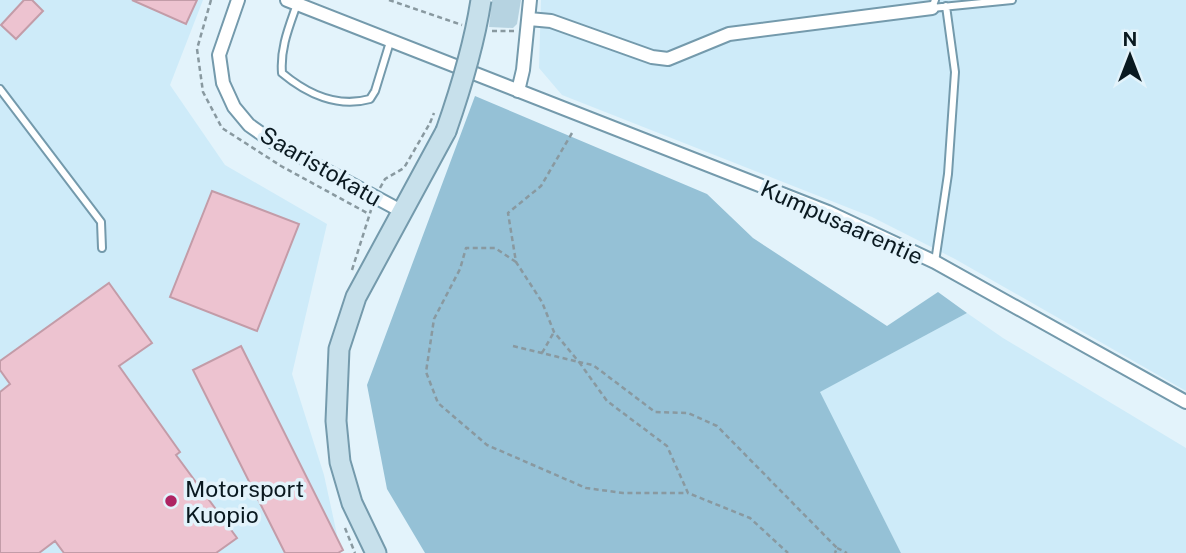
<svg xmlns="http://www.w3.org/2000/svg" width="1186" height="553" viewBox="0 0 1186 553" font-family="'Public Sans',sans-serif">
<style>
.built{fill:#ceebf9}
.green{fill:#b6d3e1}
.forest{fill:#95c1d6}
.building{fill:#edc3d0;stroke:#c39ca8;stroke-width:2}
.lines{fill:none;stroke-linecap:round;stroke-linejoin:round}
.service-casing{stroke:#749aac;stroke-width:10}
.minor-casing{stroke:#749aac;stroke-width:16}
.secondary-casing{stroke:#749aac;stroke-width:23}
.path{stroke:#8999a0;stroke-width:2.5;stroke-dasharray:5 3.5;stroke-linecap:butt}
.service{stroke:#fff;stroke-width:6}
.minor{stroke:#fff;stroke-width:12}
.secondary{stroke:#c7e0eb;stroke-width:19}
.secondary-bridge-casing{stroke:#749aac;stroke-width:23;stroke-linecap:butt}
.path-bridge{stroke:#8999a0;stroke-width:2.5;stroke-dasharray:5 3.5;stroke-linecap:butt}
.secondary-bridge{stroke:#c7e0eb;stroke-width:19}
.poi-dot{fill:#ae2463;stroke:#e3f3fb;stroke-width:2.5}
.labels{text-anchor:middle;dominant-baseline:central;stroke-width:7;stroke-linejoin:round;paint-order:stroke}
.street-label{font-size:23px;fill:#0a1920;stroke:#e3f3fb}
.poi-label{font-size:23px;fill:#0a1920;stroke:#e3f3fb;text-anchor:start}
</style>
<rect width="100%" height="100%" fill="#e3f3fb"/>
<path class="built" d="M0,0H203L170,85L225,165L327,224L292,374L324,475L341,553H0Z
M541,0H1186V391L955,259L872,217L562,95L539,68Z
M967,313L1003,338L1186,448V553H901L819,392Z"/>
<path class="green" d="M492,0H521L517,24L513,28L489,27Z"/>
<path class="forest" d="M475,96L707,194L753,238L887,326L938,292L967,313L820,392L901,553H425L387,489L367,385Z"/>
<path class="building" d="M24,0H32L43,11L16,39L1,25Z
M132,0H197L186,24Z
M212,191L299,224L257,331L170,297Z
M109,283L152,343L119,366L180,452L176,455L237,538L216,553H64L55,541L39,553H0V392L10,384L0,370V361Z
M241,346L343,550L338,553H285L193,370Z"/>
<g class="lines">
<g class="service-casing">
<path id="service" d="M935,0L932,8L1012,0
M297,4C289,27 280,48 282,73C307,94 338,108 370,99L375,91L390,42
M0,89L101,222L102,248
M935,262L948,174L955,72L946,6"/>
</g>
<g class="minor-casing">
<path id="minor" d="M238,0L219,55L223,83L234,107L249,125L273,142L403,212
M287,0L828,212L935,262L1186,402
M529,19L551,21L652,57L668,59L729,34L932,8
M518,91L523,70L530,0"/>
</g>
<g class="secondary-casing">
<path id="secondary" d="M376,553L352,503L340,462L336,421L339,349L356,297L446,131"/>
</g>
<path class="path" d="M211,0L197,49L203,92L222,128L281,166L369,214
M389,0L462,25
M492,31H514
M572,133L541,186L508,213L516,262L542,302L554,332L579,362L593,365L655,412L688,413L717,426L837,548L835,553
M380,188L385,179L404,168L430,123
M516,262L495,248H466L460,269L434,319L426,372L438,403L487,445L586,488L623,493H688
M352,270L371,210
M513,346L579,362L607,401L667,446L688,493L750,518L788,553
M542,353L554,332
M345,528L355,553
M837,548L847,553"/>
<use href="#service" class="service"/>
<use href="#minor" class="minor"/>
<use href="#secondary" class="secondary"/>
<g class="secondary-bridge-casing">
<path id="secondary-bridge" d="M446,131C461,88 474,46 481,0"/>
</g>
<path class="path-bridge" d="M430,123L434,113"/>
<use href="#secondary-bridge" class="secondary-bridge"/>
</g>
<circle class="poi-dot" cx="171" cy="501" r="7"/>
<g class="labels">
<g class="street-label">
<text transform="translate(321 166) rotate(30)">Saaristokatu</text>
<text transform="translate(842 222) rotate(24)">Kumpusaarentie</text>
</g>
<g class="poi-label">
<text x="185" y="488">Motorsport<tspan x="185" dy="26">Kuopio</tspan></text>
</g>
</g>
<g transform="translate(1130 56)" stroke="#e3f3fb" stroke-width="5" paint-order="stroke">
<path d="M0-5L12 26L0 18L-12 26Z" fill="#0a1920"/>
<text y="-10" font-size="19" font-weight="bold" text-anchor="middle" fill="#0a1920">N</text>
</g>
</svg>
